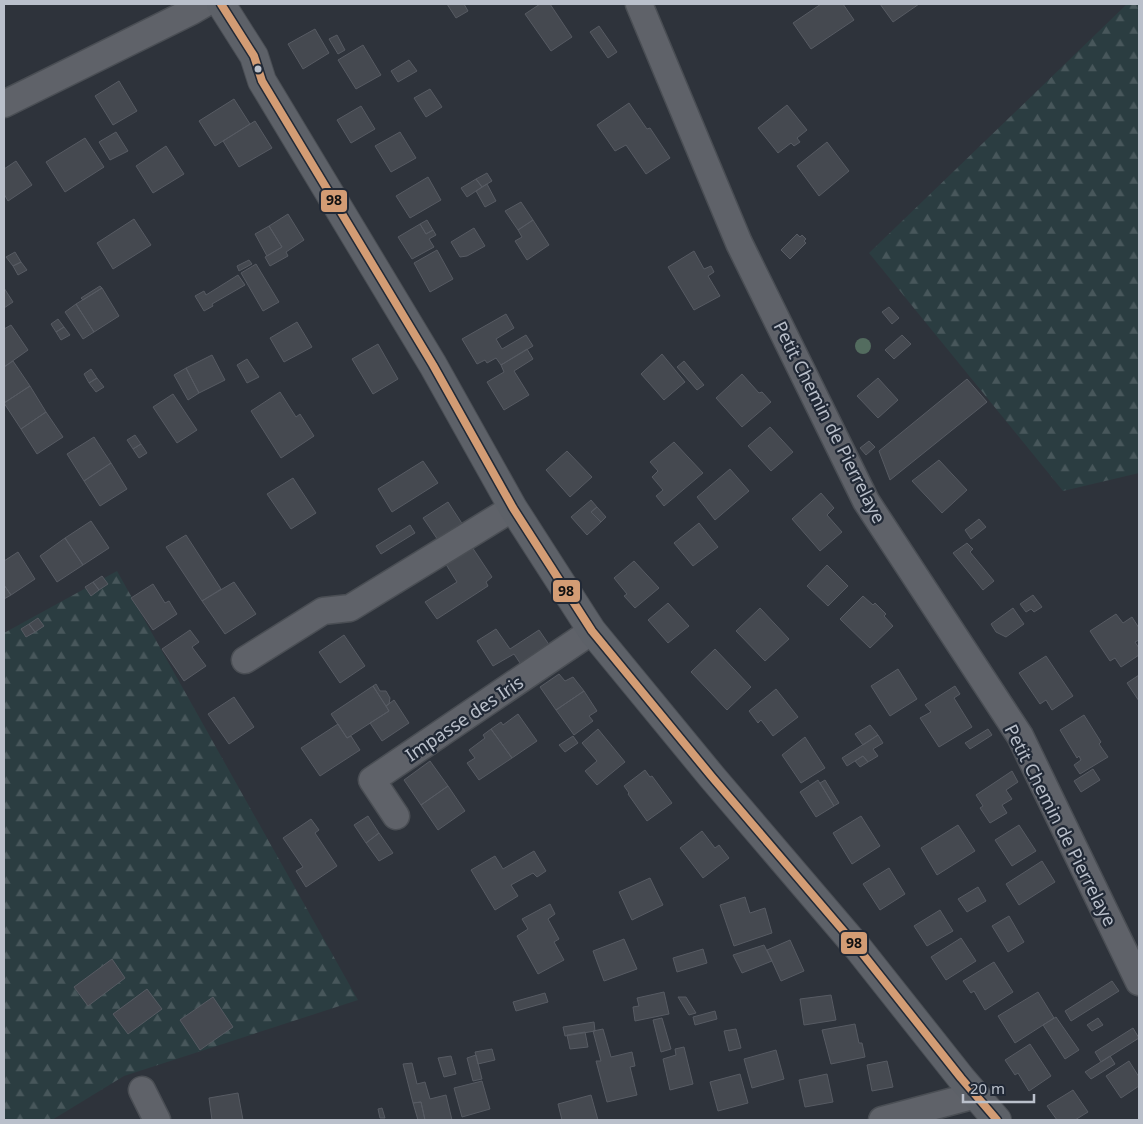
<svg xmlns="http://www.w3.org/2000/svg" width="1143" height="1124" viewBox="0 0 1143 1124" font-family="'Noto Sans',sans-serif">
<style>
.forest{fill:url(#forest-firs)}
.building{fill:#454950;stroke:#575b63}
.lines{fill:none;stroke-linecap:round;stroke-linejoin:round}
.street-casing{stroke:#4a4e54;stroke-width:29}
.secondary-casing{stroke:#4a4e54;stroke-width:30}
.street{stroke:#5f6269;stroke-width:26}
.secondary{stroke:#5d6168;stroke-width:28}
.bus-1-casing{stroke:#212936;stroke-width:11}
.bus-1{stroke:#d39c74;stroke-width:8}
.tree{fill:#536c5f}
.bus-dot{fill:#bac0cb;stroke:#212936;stroke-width:2}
.labels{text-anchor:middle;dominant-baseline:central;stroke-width:4.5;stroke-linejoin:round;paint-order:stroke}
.street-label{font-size:18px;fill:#bac0cb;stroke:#212936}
.line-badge{stroke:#212936;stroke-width:2}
.pale-badge-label{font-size:14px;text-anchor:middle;font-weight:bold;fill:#111}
</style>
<defs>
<pattern id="forest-firs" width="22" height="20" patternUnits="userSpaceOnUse" patternTransform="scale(1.25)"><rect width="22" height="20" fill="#2b3d41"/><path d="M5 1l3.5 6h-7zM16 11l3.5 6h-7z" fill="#48575b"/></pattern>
</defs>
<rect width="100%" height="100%" fill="#2e333b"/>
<path class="forest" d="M1127,4H1139V473L1063,491L869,253Z
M117,571L358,1000L124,1076L52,1120H4V633Z"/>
<path class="building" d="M447,4H464L468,11L456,18Z
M540,4H550L572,37L551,51L525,14Z
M821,4H843L854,20L811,49L793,23Z
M880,4H919L893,22Z
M599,26L617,52L608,58L590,32Z
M315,29L329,53L303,69L288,44Z
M337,35L345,50L338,54L329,39Z
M363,45L381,75L356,89L338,60Z
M409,60L417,71L398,82L391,71Z
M119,81L137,111L113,125L95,96Z
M430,89L442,107L426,117L414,98Z
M234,99L250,124L215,146L199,121Z
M629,103L647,129L650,128L670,158L646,174L626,145L615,151L597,125Z
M787,105L807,130L797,138L800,142L794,146L791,143L778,153L758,128Z
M361,106L375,129L351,143L337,120Z
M255,121L272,148L239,167L223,141Z
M116,132L128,151L110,160L99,142Z
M400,132L416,158L391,172L375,146Z
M85,138L104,167L65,192L46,162Z
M827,142L849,171L819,196L797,166Z
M166,146L184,174L153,193L136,166Z
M16,161L32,185L8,201L4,194V169Z
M487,173L492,181L482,187L476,179Z
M428,177L441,200L410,218L396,196Z
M476,179L482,187L467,197L461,188Z
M487,184L496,201L485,207L476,191Z
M521,202L533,220L518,230L505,211Z
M288,214L304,240L286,252L288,256L270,266L265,257L282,247L269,226Z
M134,219L151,245L113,269L97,243Z
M427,220L433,230L426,234L420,224Z
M533,220L549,245L527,260L515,241L522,237L518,230Z
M420,224L426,234L433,230L436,235L429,239L434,247L412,259L398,237Z
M269,226L282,247L267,256L255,234Z
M474,228L485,246L467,256L460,257L451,242Z
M797,234L800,237L802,235L806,239L804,241L806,243L790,259L781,250Z
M437,250L453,279L430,292L414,263Z
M694,251L704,269L711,266L714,272L708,276L720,296L694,310L668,267Z
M15,252L21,262L13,266L6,257Z
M249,260L252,264L239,271L237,266Z
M21,262L27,270L18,275L13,266Z
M256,264L279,302L263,311L241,273Z
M238,275L245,285L212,304L213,306L204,311L195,296L204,291L206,295Z
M100,286L102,288L83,300L81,298Z
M4,288L13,302L4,308Z
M102,288L119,316L94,332L76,304Z
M76,304L94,332L83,339L65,312Z
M889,307L899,318L892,324L882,312Z
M506,314L514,328L496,339L502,349L526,335L533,346L501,365L496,358L487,363L485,360L477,364L462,339Z
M58,319L64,327L56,332L51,324Z
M297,322L312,347L284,362L270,338Z
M11,325L28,350L4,367V329Z
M64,327L70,335L61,340L56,332Z
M902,335L911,344L894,359L885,350Z
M378,344L398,379L373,394L352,359Z
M527,349L533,359L514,371L529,395L504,410L487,382L504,372L501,365Z
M662,354L685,382L664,400L641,374Z
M212,355L225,380L199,393L186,368Z
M247,359L259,377L247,383L237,365Z
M13,361L30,386L4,403V367Z
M684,361L704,385L697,390L677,367Z
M186,368L199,393L188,400L174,375Z
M91,369L97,378L89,383L84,374Z
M742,374L759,393L762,392L771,402L742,427L716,398Z
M97,378L104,387L96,392L89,383Z
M878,378L898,400L878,418L857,396Z
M967,379L987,402L890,480L879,451Z
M30,386L46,412L21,429L4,403Z
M280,392L296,417L300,414L314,436L281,458L251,411Z
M173,394L197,430L177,443L153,407Z
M46,412L63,437L37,454L21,429Z
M770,427L793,452L771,471L748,446Z
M135,435L141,444L133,449L127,440Z
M94,437L111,463L84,481L67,454Z
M869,441L875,447L866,455L860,448Z
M674,442L703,473L664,506L656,496L663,490L652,477L658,471L650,462Z
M141,444L147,453L139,458L133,449Z
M567,451L592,477L570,497L546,470Z
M939,460L967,490L942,513L912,481Z
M423,461L438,483L392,512L378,489Z
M111,463L127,489L100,506L84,481Z
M730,469L749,491L715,520L697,497Z
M293,478L316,513L291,529L267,494Z
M821,493L834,508L827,515L842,532L820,551L792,519Z
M591,500L597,507L591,512L601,522L587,535L571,517Z
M448,502L463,525L438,540L423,518Z
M597,507L606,517L601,522L591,512Z
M979,519L986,527L971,539L965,530Z
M91,521L109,548L83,565L65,538Z
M699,523L718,547L693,566L674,543Z
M410,525L415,533L381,554L376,546Z
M186,535L221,589L202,601L166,547Z
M65,538L83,565L57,582L40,556Z
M468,541L492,577L486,582L488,586L437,619L425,602L457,582L442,558Z
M967,543L973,549L970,552L994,581L983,590L953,553Z
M18,552L35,579L11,595L4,585V561Z
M634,561L659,588L635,608L624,596L627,594L614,578Z
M827,565L848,586L828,606L807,586Z
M102,576L108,584L99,590L93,582Z
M93,582L99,590L91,596L85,587Z
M234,582L256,614L225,634L202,601Z
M153,584L165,603L169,601L177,614L153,630L131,598Z
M4,585L11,595L4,599Z
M1033,595L1042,607L1034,612L1031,609L1026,612L1020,604Z
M863,596L873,605L875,603L886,614L884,616L893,626L870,648L840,619Z
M668,603L689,626L668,643L648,620Z
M760,608L789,639L765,661L736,631Z
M1013,608L1024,624L1006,637L996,632L991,624Z
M1116,614L1123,623L1132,617L1139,628V640L1135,642L1139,648V655L1121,667L1115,658L1110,661L1090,631Z
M38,618L44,626L35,632L29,624Z
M29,624L35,632L26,637L21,629Z
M496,629L510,649L539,630L550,646L522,666L514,654L493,666L477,641Z
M190,630L199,642L192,647L206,666L184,681L162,649Z
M344,635L365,666L340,683L319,652Z
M715,649L751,687L727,710L691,672Z
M1046,656L1073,696L1052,710L1046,700L1040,704L1019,673Z
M898,669L917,699L890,716L871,686Z
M559,674L565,681L573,677L584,691L556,710L540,687Z
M1139,675V701L1127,683Z
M376,684L380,691H386L390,698L389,704L386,706L373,686Z
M373,686L389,711L347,738L331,714Z
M955,686L960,694L954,698L972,727L939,747L920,718L931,712L925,705Z
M776,689L798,717L773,736L761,720L758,723L749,711Z
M584,691L597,711L589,716L593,721L574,735L556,710Z
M234,697L254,727L229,744L208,714Z
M394,700L409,723L382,741L370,723L389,711L386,706Z
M518,714L537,741L512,758L491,729L501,722L503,725Z
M1084,715L1101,742L1099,744L1108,757L1080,774L1074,765L1081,760L1079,756L1077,758L1060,730Z
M338,724L347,738L351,736L360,750L320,776L301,748Z
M870,725L878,735L863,745L855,734Z
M491,729L512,758L479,780L467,763L475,758L469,750L485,738L483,735Z
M598,729L625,762L597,785L585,771L597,761L582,743Z
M988,729L992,735L970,749L965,743Z
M878,735L883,743L873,749L878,756L868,762L863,756L847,766L842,758Z
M573,736L578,743L565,752L559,745Z
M805,737L825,768L801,783L782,755Z
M863,756L868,762L860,767L855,761Z
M430,761L448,786L421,805L404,780Z
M1093,769L1100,780L1081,792L1074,781Z
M645,770L650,777L652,776L672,803L647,821L628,794L629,793L624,786Z
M1012,771L1018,782L1006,790L1012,799L1002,805L1007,813L990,823L980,808L983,806L976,795Z
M818,780L834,806L816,817L800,792Z
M825,780L839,803L834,806L820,783Z
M448,786L465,811L438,830L421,805Z
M368,816L379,833L366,843L354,825Z
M861,816L880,846L852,864L833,833Z
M311,819L319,830L315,833L337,866L306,887L296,871L303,867L283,838Z
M958,825L975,851L937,875L921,848Z
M1019,825L1036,851L1012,866L995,840Z
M702,831L715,848L719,845L729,858L703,878L680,848Z
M379,833L393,853L379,861L366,843Z
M534,851L546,871L537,877L533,873L511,885L518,896L495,910L471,870L495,856L503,869Z
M1042,861L1055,882L1019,905L1006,884Z
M889,868L905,894L880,910L863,884Z
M650,878L663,905L632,920L619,892Z
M978,887L986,901L967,912L958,899Z
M745,897L750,913L765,908L772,933L734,946L720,905Z
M550,904L555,914L548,919L559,939L554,942L564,960L538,974L517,936L528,929L522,919Z
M940,910L953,931L927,946L914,926Z
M1009,916L1024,942L1008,952L992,926Z
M961,938L976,961L946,980L931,957Z
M624,939L637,969L604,981L593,951Z
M790,940L804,971L781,981L767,950Z
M764,945L772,961L742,973L733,955Z
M703,949L707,963L677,972L673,958Z
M112,959L125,978L88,1006L74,987Z
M994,962L1013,992L985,1010L974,991L971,993L963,981Z
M1112,981L1119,991L1071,1021L1065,1011Z
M147,989L162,1009L128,1034L113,1014Z
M664,992L669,1014L635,1021L633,1007L639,1006L637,998Z
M1038,992L1054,1018L1015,1043L998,1016Z
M545,993L548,1002L516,1011L513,1002Z
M831,995L836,1020L804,1025L800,999Z
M213,997L233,1027L200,1050L180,1020Z
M678,997H686L696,1013L689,1015Z
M715,1011L717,1019L695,1025L693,1017Z
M1056,1017L1079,1050L1065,1059L1043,1025Z
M662,1018L671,1049L661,1052L653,1020Z
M1098,1018L1103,1025L1092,1031L1087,1025Z
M594,1022L595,1031L565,1036L563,1027Z
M855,1024L859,1043H862L865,1057L831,1064L822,1030Z
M1133,1028L1139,1038L1101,1062L1095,1052Z
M603,1029L611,1057L632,1052L635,1066L630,1067L637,1095L607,1102L596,1061H601L593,1031Z
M736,1029L741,1048L729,1051L724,1031Z
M585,1032L588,1047L570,1049L567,1035Z
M1030,1044L1051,1076L1029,1091L1018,1073L1015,1075L1005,1060Z
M684,1047L693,1084L670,1090L663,1059L676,1055L675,1049Z
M492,1049L495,1060L478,1064L475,1052Z
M776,1050L784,1079L752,1088L744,1059Z
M476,1055L482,1079L473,1081L467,1058Z
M451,1056L456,1074L444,1077L438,1058Z
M1110,1056L1115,1064L1091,1079L1085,1072Z
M887,1061L893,1087L872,1091L867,1065Z
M1129,1061L1139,1077V1086L1121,1098L1106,1076Z
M412,1063L417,1084L425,1082L430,1099L446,1095L452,1120H425L421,1102L413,1103L403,1064Z
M740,1074L748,1103L718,1111L710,1082Z
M827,1074L833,1102L805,1107L799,1080Z
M482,1081L490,1109L462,1117L454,1088Z
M1073,1090L1088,1112L1075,1120H1057L1047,1106Z
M238,1093L243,1120H212L209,1098Z
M591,1095L598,1120H562L558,1104Z
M421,1102L425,1120H418L413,1103Z
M382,1108L385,1118H380L378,1109Z"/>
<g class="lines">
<g class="street-casing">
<path id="street" d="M639,4L739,243L866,501L1020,736L1139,982
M4,104L192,11L204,4
M245,660L323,611L350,608L513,508
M396,816L372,780L592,631
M142,1090L157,1120
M882,1120L976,1095"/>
</g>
<g class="secondary-casing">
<path id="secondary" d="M221,4L254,56L262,81L433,365L513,508L592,631L712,777L858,948L961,1078L997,1120"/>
</g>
<use href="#street" class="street"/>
<use href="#secondary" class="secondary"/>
<g class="bus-1-casing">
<path id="bus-1" d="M221,4L254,56L262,81L433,365L513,508L592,631L712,777L858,948L961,1078L997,1120"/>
</g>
<use href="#bus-1" class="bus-1"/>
</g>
<circle class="tree" cx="863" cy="346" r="8"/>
<circle class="bus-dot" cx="258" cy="69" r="4.5"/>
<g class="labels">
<g class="street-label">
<text transform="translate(830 422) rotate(63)">Petit Chemin de Pierrelaye</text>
<text transform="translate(464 718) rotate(-34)">Impasse des Iris</text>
<text transform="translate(1061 825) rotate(63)">Petit Chemin de Pierrelaye</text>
</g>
</g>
<g class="line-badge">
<rect x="320" y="189" width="28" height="24" rx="5" fill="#d39c74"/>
<rect x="552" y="579" width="29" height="24" rx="5" fill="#d39c74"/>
<rect x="840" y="931" width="28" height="24" rx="5" fill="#d39c74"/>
</g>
<g class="pale-badge-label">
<text x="334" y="205">98</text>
<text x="566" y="596">98</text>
<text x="854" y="948">98</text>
</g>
<rect width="1143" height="1124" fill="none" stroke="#bac0cb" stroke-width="10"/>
<path d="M963 1094v8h71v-8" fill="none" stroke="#bac0cb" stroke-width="2.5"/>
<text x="970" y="1094" font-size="15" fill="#bac0cb" stroke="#212936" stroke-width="4" paint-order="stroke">20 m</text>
</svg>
